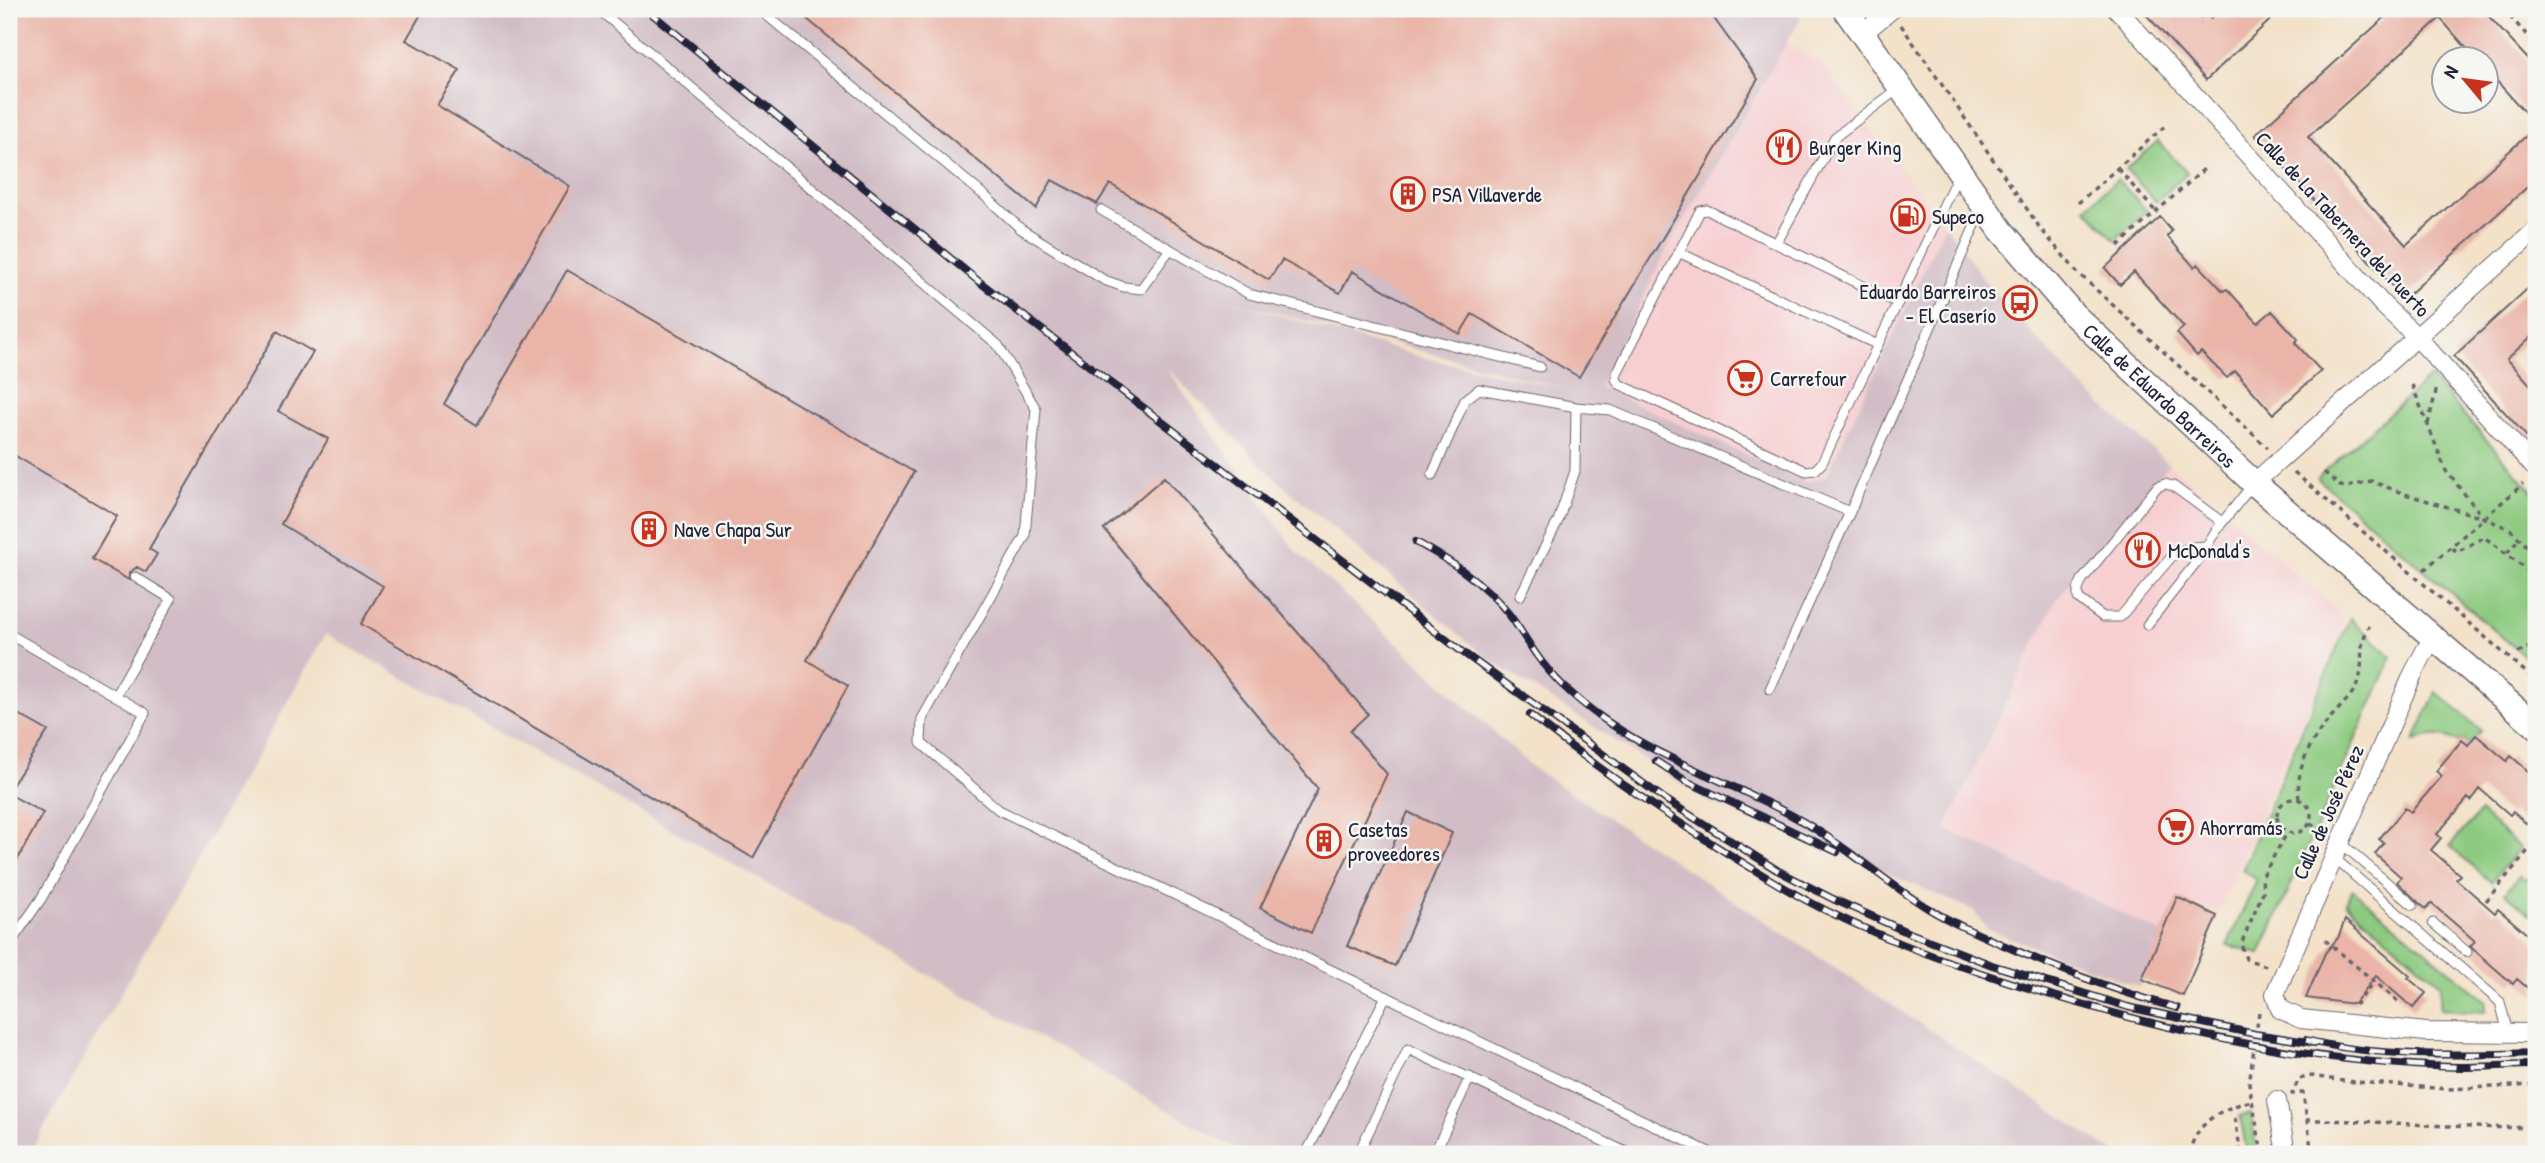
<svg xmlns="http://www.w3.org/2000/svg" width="2545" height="1163" viewBox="0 0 2545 1163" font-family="'Patrick Hand',sans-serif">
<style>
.built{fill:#f7cfd1}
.industrial{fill:#d2bdc6;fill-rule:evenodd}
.green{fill:#8dca80;stroke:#58765e;stroke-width:2}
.building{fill:#eab5a8}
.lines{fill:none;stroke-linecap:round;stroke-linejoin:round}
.lane-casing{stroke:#6b656c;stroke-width:11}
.street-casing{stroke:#6b656c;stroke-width:20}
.secondary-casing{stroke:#6b656c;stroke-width:27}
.path{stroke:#6b656c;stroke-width:3.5;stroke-dasharray:5 5;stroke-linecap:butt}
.lane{stroke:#fff;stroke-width:9}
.street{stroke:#fff;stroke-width:18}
.secondary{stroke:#fff;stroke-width:24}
.rail-casing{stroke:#22223b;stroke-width:8}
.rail{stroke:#f6f6f2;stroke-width:5;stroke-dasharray:16;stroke-linecap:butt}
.labels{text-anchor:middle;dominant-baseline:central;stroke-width:5;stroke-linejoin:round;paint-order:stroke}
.poi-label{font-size:21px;fill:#22223b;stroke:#f6f6f2;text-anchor:start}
.street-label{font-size:21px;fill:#22223b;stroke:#f6f6f2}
</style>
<rect width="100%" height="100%" fill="#f6f6f2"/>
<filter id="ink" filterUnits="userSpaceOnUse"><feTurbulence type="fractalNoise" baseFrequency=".0143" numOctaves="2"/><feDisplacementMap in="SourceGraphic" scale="14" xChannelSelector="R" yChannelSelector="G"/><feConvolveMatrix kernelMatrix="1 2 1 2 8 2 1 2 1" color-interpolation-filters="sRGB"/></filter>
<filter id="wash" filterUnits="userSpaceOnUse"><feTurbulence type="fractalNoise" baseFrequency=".00686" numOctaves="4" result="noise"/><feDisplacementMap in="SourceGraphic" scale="28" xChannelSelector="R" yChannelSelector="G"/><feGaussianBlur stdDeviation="1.57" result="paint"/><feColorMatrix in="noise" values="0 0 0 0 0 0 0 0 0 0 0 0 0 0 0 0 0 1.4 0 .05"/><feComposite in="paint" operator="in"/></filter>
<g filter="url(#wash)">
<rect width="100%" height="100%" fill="#f3e1c8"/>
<path class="built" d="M1786,43L1821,64L1945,225L1826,476L1808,483L1599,387L1669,245Z
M2169,464L2340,611L2345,622L2218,913L2177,897L2162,933L1944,829L2056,600Z"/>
<path class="industrial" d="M9,9H1795L1801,18L1669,245L1599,387L1807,483L1826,476L1945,225L1986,283L2081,386L2169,464L2056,600L1945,829L2162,933L2139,987L1987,929L1973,910L1842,854L1710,802L1487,658L1279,482L1165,366L1294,549L1533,768L2117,1154H1245L326,634L29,1154H9ZM1220,298L1566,389L1421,357Z"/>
<path class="green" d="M2158,141L2187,173L2156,202L2126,169Z
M2117,179L2147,211L2115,240L2086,208Z
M2430,377L2536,495V666L2317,478Z
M2350,618L2392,657L2260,954L2227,945L2257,880L2242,870Z
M2436,692L2481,730L2468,745L2463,740L2459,743C2445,734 2430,733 2414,742Z
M2480,812L2520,848L2491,882L2450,846Z
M2536,874V919L2505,893L2519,876L2524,880Z
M2352,889L2487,1002L2485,1012L2440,1009L2441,984L2346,903Z
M2251,1114L2257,1154H2247L2240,1116Z"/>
<g id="blocks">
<path class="building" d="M9,9H424L406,40L460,70L437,105L570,186L444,404L477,425L567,270L914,472L807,660L848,686L753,858L361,624L383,586L281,524L328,439L278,411L313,352L277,331L149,549L157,554L146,572L137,567L129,573V580L92,559L117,516L9,452Z
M795,9H1707L1758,79L1579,377L1472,314L1460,334L1352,271L1340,293L1282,260L1269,280L1110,184L1097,204L1052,180L1036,209Z
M2141,9H2192L2200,18L2205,12L2211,18L2221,9H2282L2206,80Z
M2394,9H2482L2536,68V125L2486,69V60H2477L2440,18L2308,137L2406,245L2536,127V179L2404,299L2255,135Z
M2160,217L2172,231L2167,236L2194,267L2198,264L2223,291L2227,289L2258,323L2272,311L2298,339L2295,343L2321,371L2273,414L2235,371L2227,378L2201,352L2197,356L2177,333L2184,327L2134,272L2120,285L2105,268Z
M2536,281V332L2507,359L2536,391V447L2454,356Z
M1164,477L1368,714L1350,731L1387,774L1311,933L1260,908L1318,789L1104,529Z
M9,709L48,731L9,790Z
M2476,735L2507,761L2511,756L2536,778V832L2513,812L2510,815L2480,789L2471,801L2468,798L2437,834L2441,838L2431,850L2460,875L2456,879L2495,913L2498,909L2536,942V995L2517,979L2513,984L2474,950L2470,946L2475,941L2431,903L2426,909L2419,903L2397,882L2401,877L2375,854L2384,843L2379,839L2405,808L2411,812L2442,776L2436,771L2462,740L2468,745Z
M9,794L43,813L9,875Z
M1408,812L1452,833L1395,966L1347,946Z
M2177,897L2217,916L2183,996L2142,979Z
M2345,920L2410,976L2408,978L2426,993L2413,1008L2376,976L2354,1004L2306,998L2325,953L2338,938Z"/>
</g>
</g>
<g filter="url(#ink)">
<use href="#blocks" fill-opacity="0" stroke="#6b656c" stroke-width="2"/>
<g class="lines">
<g class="lane-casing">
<path id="lane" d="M598,9L998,345L1036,409L1025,536L922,719L921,743L999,810L1713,1154
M759,9L985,196L1021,229L1104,280L1124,287L1141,289L1170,249
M1101,210L1249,294L1540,367
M1776,244L1835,137L1898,89
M1678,252L1878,345
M1898,303L1707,210L1700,211L1617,373L1616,379L1619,384L1806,471L1815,470L1822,463L1958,175
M1432,475L1465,400L1479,389L1576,407L1610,410L1850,512
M2206,546L2191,547L2174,554L2120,617H2103L2078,598V590L2082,580L2157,487L2165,484L2173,486L2222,522
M1520,596L1558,521L1575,471L1576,407
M2147,625L2198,560L2217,529L2253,484
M9,634L145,713L41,899L9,945
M1770,689L1850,512L1982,209
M115,696L171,599L135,577
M2340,842L2413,905
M2333,857L2500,1002L2508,1033
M2433,923L2467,952
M1306,1154L1386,996
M1358,1154L1408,1049L1630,1154
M1434,1154L1470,1077"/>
</g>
<g class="street-casing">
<path id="street" d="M2117,9L2383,305L2417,337L2536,469
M2534,9L2536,11
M1863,33L1892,9
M2254,483L2536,230
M2435,638L2426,649L2413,674L2275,994L2280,1009L2301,1019L2426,1032L2536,1033
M2277,1100L2286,1154"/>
</g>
<g class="secondary-casing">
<g id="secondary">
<path id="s1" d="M1845,9L2001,230L2073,314L2254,483L2536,726"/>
</g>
</g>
<path class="path" d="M2503,9L2536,45
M1901,25L2040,228L2077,272L2268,448
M2118,169L2156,212
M2078,203L2165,126
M2118,246L2204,169
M2412,385L2446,471L2483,517
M2428,424L2437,387
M2294,472L2536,681
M2324,472L2340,486L2347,487L2371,481L2405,494L2484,518L2510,529L2536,555
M2452,548L2457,552L2484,537L2536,576
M2507,553L2520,537
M2424,570L2523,484
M2536,591L2531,608L2536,611
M2518,653L2527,648L2536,647
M2277 816a17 17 0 1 1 34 0a17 17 0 1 1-34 0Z
M2299,799C2295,767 2312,738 2333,715C2343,704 2354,694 2359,680C2363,667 2360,654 2363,641C2364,636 2367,631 2369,626
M2310,823L2321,829
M2486,901L2536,841
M2325,940L2401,1004
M2266,966L2246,959L2241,944L2263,892L2262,877L2287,833
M2355,1005L2374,982
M2259,1012L2249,1084L2262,1154
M2235,1118L2241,1154
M2306,1120C2383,1120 2459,1130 2536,1127
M2189,1154C2196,1121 2223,1107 2253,1101
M2312,1154L2303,1093L2292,1094L2299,1079L2312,1076L2343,1081L2447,1089L2536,1085"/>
<use href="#lane" class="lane"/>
<use href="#street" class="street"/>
<use href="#secondary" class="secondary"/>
<g class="rail-casing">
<path id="rail" d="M646,9L977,280L1461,651L1666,800L1777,870L1833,899L1907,932L1992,965L2128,1007L2255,1034L2315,1043
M1416,542C1451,561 1483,582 1508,613C1519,627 1527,642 1538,657C1553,678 1573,696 1594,712C1657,760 1733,782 1800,820C1847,846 1882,880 1926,907C1952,923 1980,935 2008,947C2063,971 2119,992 2177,1008
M1530,715C1593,765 1659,811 1727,853C1760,873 1792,894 1827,911C1895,944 1968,970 2041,992C2177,1034 2317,1064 2460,1067C2485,1067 2511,1065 2536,1065
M1656,761L1686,781L1837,852
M2306,1040C2376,1058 2464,1055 2536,1053"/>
</g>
<use href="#rail" class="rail"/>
</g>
</g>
<defs>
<g id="restaurant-ring" transform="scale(1.75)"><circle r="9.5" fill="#f6f6f2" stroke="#c8321e" stroke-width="1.5"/><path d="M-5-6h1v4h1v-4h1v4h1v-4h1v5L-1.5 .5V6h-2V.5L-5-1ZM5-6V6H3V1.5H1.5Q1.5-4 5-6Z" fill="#c8321e"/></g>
<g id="building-ring" transform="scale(1.75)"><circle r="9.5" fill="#f6f6f2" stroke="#c8321e" stroke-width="1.5"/><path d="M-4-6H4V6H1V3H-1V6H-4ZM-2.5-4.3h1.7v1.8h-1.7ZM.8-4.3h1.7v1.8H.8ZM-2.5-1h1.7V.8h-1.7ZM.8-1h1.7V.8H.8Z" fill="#c8321e"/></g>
<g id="fuel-ring" transform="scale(1.75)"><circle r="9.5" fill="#f6f6f2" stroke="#c8321e" stroke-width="1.5"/><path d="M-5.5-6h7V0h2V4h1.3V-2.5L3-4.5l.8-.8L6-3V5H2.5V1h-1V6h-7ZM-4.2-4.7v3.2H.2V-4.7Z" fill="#c8321e"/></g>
<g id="bus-ring" transform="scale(1.75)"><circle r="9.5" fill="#f6f6f2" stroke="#c8321e" stroke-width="1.5"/><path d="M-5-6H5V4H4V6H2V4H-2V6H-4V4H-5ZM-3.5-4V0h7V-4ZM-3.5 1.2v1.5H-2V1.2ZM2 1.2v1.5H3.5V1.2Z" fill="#c8321e"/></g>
<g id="supermarket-ring" transform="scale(1.75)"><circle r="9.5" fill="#f6f6f2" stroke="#c8321e" stroke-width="1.5"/><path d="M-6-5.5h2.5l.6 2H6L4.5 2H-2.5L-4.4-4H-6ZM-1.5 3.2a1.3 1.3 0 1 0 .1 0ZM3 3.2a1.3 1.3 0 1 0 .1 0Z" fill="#c8321e"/></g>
</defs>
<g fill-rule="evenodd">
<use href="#restaurant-ring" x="1784" y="147"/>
<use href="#building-ring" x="1408" y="194"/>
<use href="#fuel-ring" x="1908" y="216"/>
<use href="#bus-ring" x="2020" y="303"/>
<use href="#supermarket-ring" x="1745" y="378"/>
<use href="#building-ring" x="649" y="529"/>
<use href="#restaurant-ring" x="2143" y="550"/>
<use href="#supermarket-ring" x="2176" y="827"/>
<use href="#building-ring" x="1324" y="841"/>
</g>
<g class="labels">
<g class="poi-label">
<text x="1809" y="147">Burger King</text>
<text x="1432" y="194">PSA Villaverde</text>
<text x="1932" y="216">Supeco</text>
<text x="1996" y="291" text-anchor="end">Eduardo Barreiros<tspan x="1996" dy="24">- El Caserío</tspan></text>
<text x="1770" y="378">Carrefour</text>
<text x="674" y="529">Nave Chapa Sur</text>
<text x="2168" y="550">McDonald's</text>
<text x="2200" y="827">Ahorramás</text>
<text x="1348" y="829">Casetas<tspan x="1348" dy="24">proveedores</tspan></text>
</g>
<g class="street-label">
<text transform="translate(2343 224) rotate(47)">Calle de La Tabernera del Puerto</text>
<text stroke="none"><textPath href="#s1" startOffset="500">Calle de Eduardo Barreiros</textPath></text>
<text transform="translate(2328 812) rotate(-66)">Calle de José Pérez</text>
</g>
</g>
<rect width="2545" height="1163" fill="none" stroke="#f6f6f2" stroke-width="35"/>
<g transform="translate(2465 80) rotate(299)"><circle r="33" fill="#f6f6f2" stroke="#a1a1a9" stroke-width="2"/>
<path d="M0-5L12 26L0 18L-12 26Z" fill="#c8321e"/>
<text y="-10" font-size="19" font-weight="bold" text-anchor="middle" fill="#22223b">N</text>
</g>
</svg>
